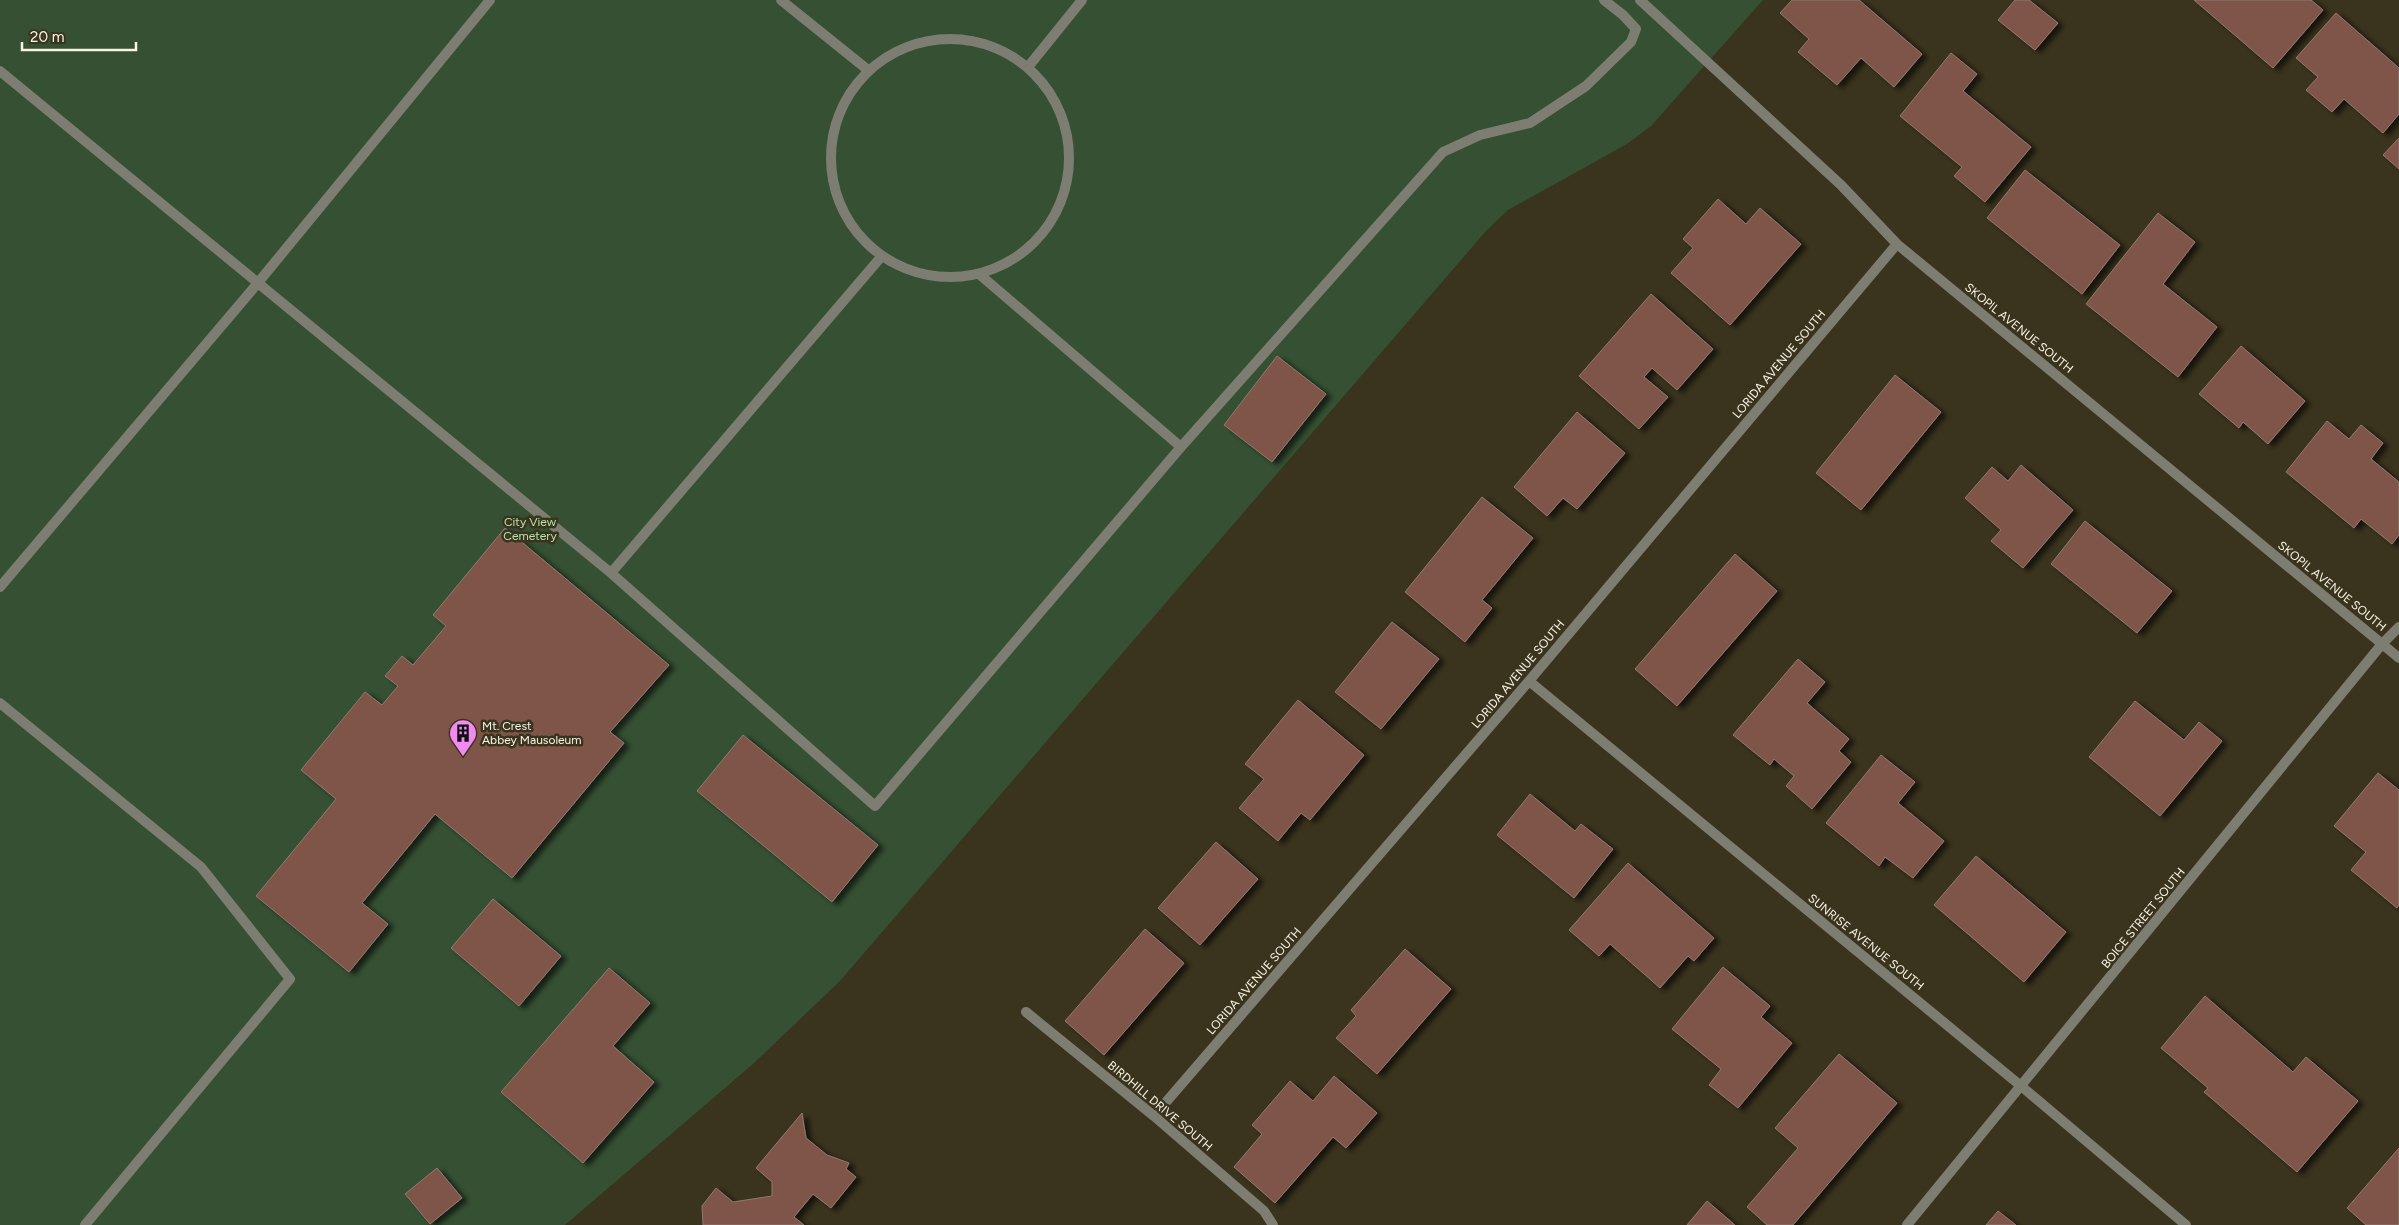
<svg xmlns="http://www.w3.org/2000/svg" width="2399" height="1225" viewBox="0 0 2399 1225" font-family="Figtree,sans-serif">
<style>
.green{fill:#355032}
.building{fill:#7f5449;stroke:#937870;filter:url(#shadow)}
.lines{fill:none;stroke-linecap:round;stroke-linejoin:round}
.lane{stroke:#7e7d72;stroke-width:10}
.street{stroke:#7e7d72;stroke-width:10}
.labels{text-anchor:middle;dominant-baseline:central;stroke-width:5;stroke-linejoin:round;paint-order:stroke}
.street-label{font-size:12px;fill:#f8f4e6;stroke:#3a331d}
.park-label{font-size:12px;fill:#b4e5ae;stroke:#3a331d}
.poi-label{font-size:12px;fill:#f8f4e6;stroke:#3a331d;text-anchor:start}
</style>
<defs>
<filter id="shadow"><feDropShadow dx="5.5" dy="3" stdDeviation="2.5" flood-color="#0009"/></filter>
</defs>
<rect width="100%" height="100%" fill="#3a331d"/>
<path class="green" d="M0,0H1763L1651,126L1627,144L1508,210L1486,231L840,981L753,1064L565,1225H0Z"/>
<path class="building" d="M1792,0H1859L1922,54L1894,87L1861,58L1837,85L1798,52L1809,39L1780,13Z
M2015,0H2029L2058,23L2035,50L1998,20Z
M2194,0H2311L2323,10L2273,68Z
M2336,13L2399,68V114L2383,133L2344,99L2332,112L2306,90L2318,77L2296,58Z
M1951,53L1977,74L1963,91L2031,147L1985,202L1954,176L1962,167L1900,116Z
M2399,138V169L2383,155Z
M2025,170L2120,245L2082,294L1987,218Z
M1718,199L1746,224L1760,208L1801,244L1730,325L1671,273L1693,248L1683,239Z
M2158,213L2195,242L2163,284L2217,327L2178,377L2086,304Z
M1651,294L1713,349L1677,390L1652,368L1644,377L1668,397L1639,429L1579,376Z
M2241,346L2305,401L2268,444L2243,422L2239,428L2199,394Z
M1277,356L1326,394L1272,462L1224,425Z
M1895,375L1941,412L1861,510L1816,473Z
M1577,412L1625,453L1577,509L1563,498L1547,516L1514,487Z
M2327,421L2349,439L2361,425L2383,443L2371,459L2399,482V535L2392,544L2361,519L2354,528L2286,472Z
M2021,465L2073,510L2023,568L1991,541L2001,530L1965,498L1992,467L2008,481Z
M1482,497L1533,538L1482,600L1492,608L1465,642L1405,592Z
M2085,521L2172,591L2137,633L2051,564Z
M505,528L669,665L610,732L624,743L512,878L435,814L362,903L388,924L349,972L256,896L336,799L301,770L365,692L382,705L398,686L385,676L402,656L413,665L446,626L433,615Z
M1735,554L1777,591L1677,706L1635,669Z
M1392,622L1439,659L1381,729L1335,692Z
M1798,659L1825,682L1807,703L1849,739L1839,751L1851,762L1812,809L1786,786L1794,776L1774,759L1770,765L1733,735Z
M1298,700L1364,755L1310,820L1301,813L1278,841L1239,808L1264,779L1245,764Z
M2135,701L2184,740L2199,722L2222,741L2160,816L2089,757Z
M743,735L878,845L832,902L697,791Z
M1881,755L1915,782L1898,803L1944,841L1913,878L1885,857L1879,866L1826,823Z
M2378,773L2399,790V905L2397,908L2351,870L2366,852L2334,826Z
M1530,794L1575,831L1581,824L1613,849L1574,898L1497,835Z
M1216,842L1258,879L1200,945L1158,908Z
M1976,856L2066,932L2024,982L1934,905Z
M1628,863L1714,938L1694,961L1688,956L1660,988L1610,944L1599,956L1569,930Z
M493,899L561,956L519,1006L451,948Z
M1145,929L1184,963L1104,1055L1065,1021Z
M1405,949L1451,989L1377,1074L1336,1038L1356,1016L1351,1010Z
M1723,967L1770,1006L1761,1017L1792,1043L1738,1108L1709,1085L1721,1069L1672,1029Z
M609,968L650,1003L613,1046L654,1082L583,1163L501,1092Z
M2205,996L2293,1072L2306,1057L2358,1101L2297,1172L2204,1092L2208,1088L2161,1048Z
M1839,1054L1897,1103L1793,1225H1767L1747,1207L1798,1148L1775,1128Z
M1334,1076L1377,1113L1346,1148L1333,1137L1275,1203L1234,1167L1262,1134L1252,1125L1290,1081L1313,1101Z
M802,1113L806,1138L827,1155L849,1163L846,1169L856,1177L831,1208L813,1194L794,1217L804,1225H703L702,1206L716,1188L733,1202L772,1196V1182L756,1168Z
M2399,1148V1225H2366L2347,1208Z
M437,1168L462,1198L430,1224L405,1194Z
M1707,1201L1735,1225H1687Z
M1998,1211L2016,1225H1986Z"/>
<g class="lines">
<path class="lane" d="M781,0L868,70
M831 158a119 119 0 1 1 238 0a119 119 0 1 1-238 0Z
M1028,67L1082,0
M0,71L611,573L875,806L1181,447L1443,152L1480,135L1530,123L1586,86L1631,42L1636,29L1623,15L1604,0
M979,274L1181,447
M611,573L881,257
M0,587L257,284L490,0
M0,703L201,867L290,979L85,1225"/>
<path class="street" d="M1640,0L1841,185L1897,244L2399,658
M1529,681L2021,1086L2186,1225
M1026,1012L1154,1116L1264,1211L1273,1225
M1154,1116L1529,681L1897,244
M1907,1225L2382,644L2399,627"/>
</g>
<defs>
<g id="building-pin" transform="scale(1.4375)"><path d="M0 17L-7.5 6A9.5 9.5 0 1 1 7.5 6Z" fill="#f38af1" stroke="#3a331d"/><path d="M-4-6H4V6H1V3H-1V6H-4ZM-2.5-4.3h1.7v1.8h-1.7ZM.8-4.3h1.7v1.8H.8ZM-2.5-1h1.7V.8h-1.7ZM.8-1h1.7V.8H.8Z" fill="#111"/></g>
</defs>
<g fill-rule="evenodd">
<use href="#building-pin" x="463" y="733"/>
</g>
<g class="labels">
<g class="street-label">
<text transform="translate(2019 328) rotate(39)">SKOPIL AVENUE SOUTH</text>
<text transform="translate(1779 364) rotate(-50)">LORIDA AVENUE SOUTH</text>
<text transform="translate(2332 586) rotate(39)">SKOPIL AVENUE SOUTH</text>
<text transform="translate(1518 674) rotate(-50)">LORIDA AVENUE SOUTH</text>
<text transform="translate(2143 918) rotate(-51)">BOICE STREET SOUTH</text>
<text transform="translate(1866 942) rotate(39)">SUNRISE AVENUE SOUTH</text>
<text transform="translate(1254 981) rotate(-49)">LORIDA AVENUE SOUTH</text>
<text transform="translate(1160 1106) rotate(40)">BIRDHILL DRIVE SOUTH</text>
</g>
<g class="park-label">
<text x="530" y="522">City View<tspan x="530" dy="14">Cemetery</tspan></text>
</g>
<g class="poi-label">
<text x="482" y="726">Mt. Crest<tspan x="482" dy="14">Abbey Mausoleum</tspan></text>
</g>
</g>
<path d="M22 42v8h114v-8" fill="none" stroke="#f8f4e6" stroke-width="2.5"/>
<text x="30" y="42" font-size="15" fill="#f8f4e6" stroke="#3a331d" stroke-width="4" paint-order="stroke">20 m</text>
</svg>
